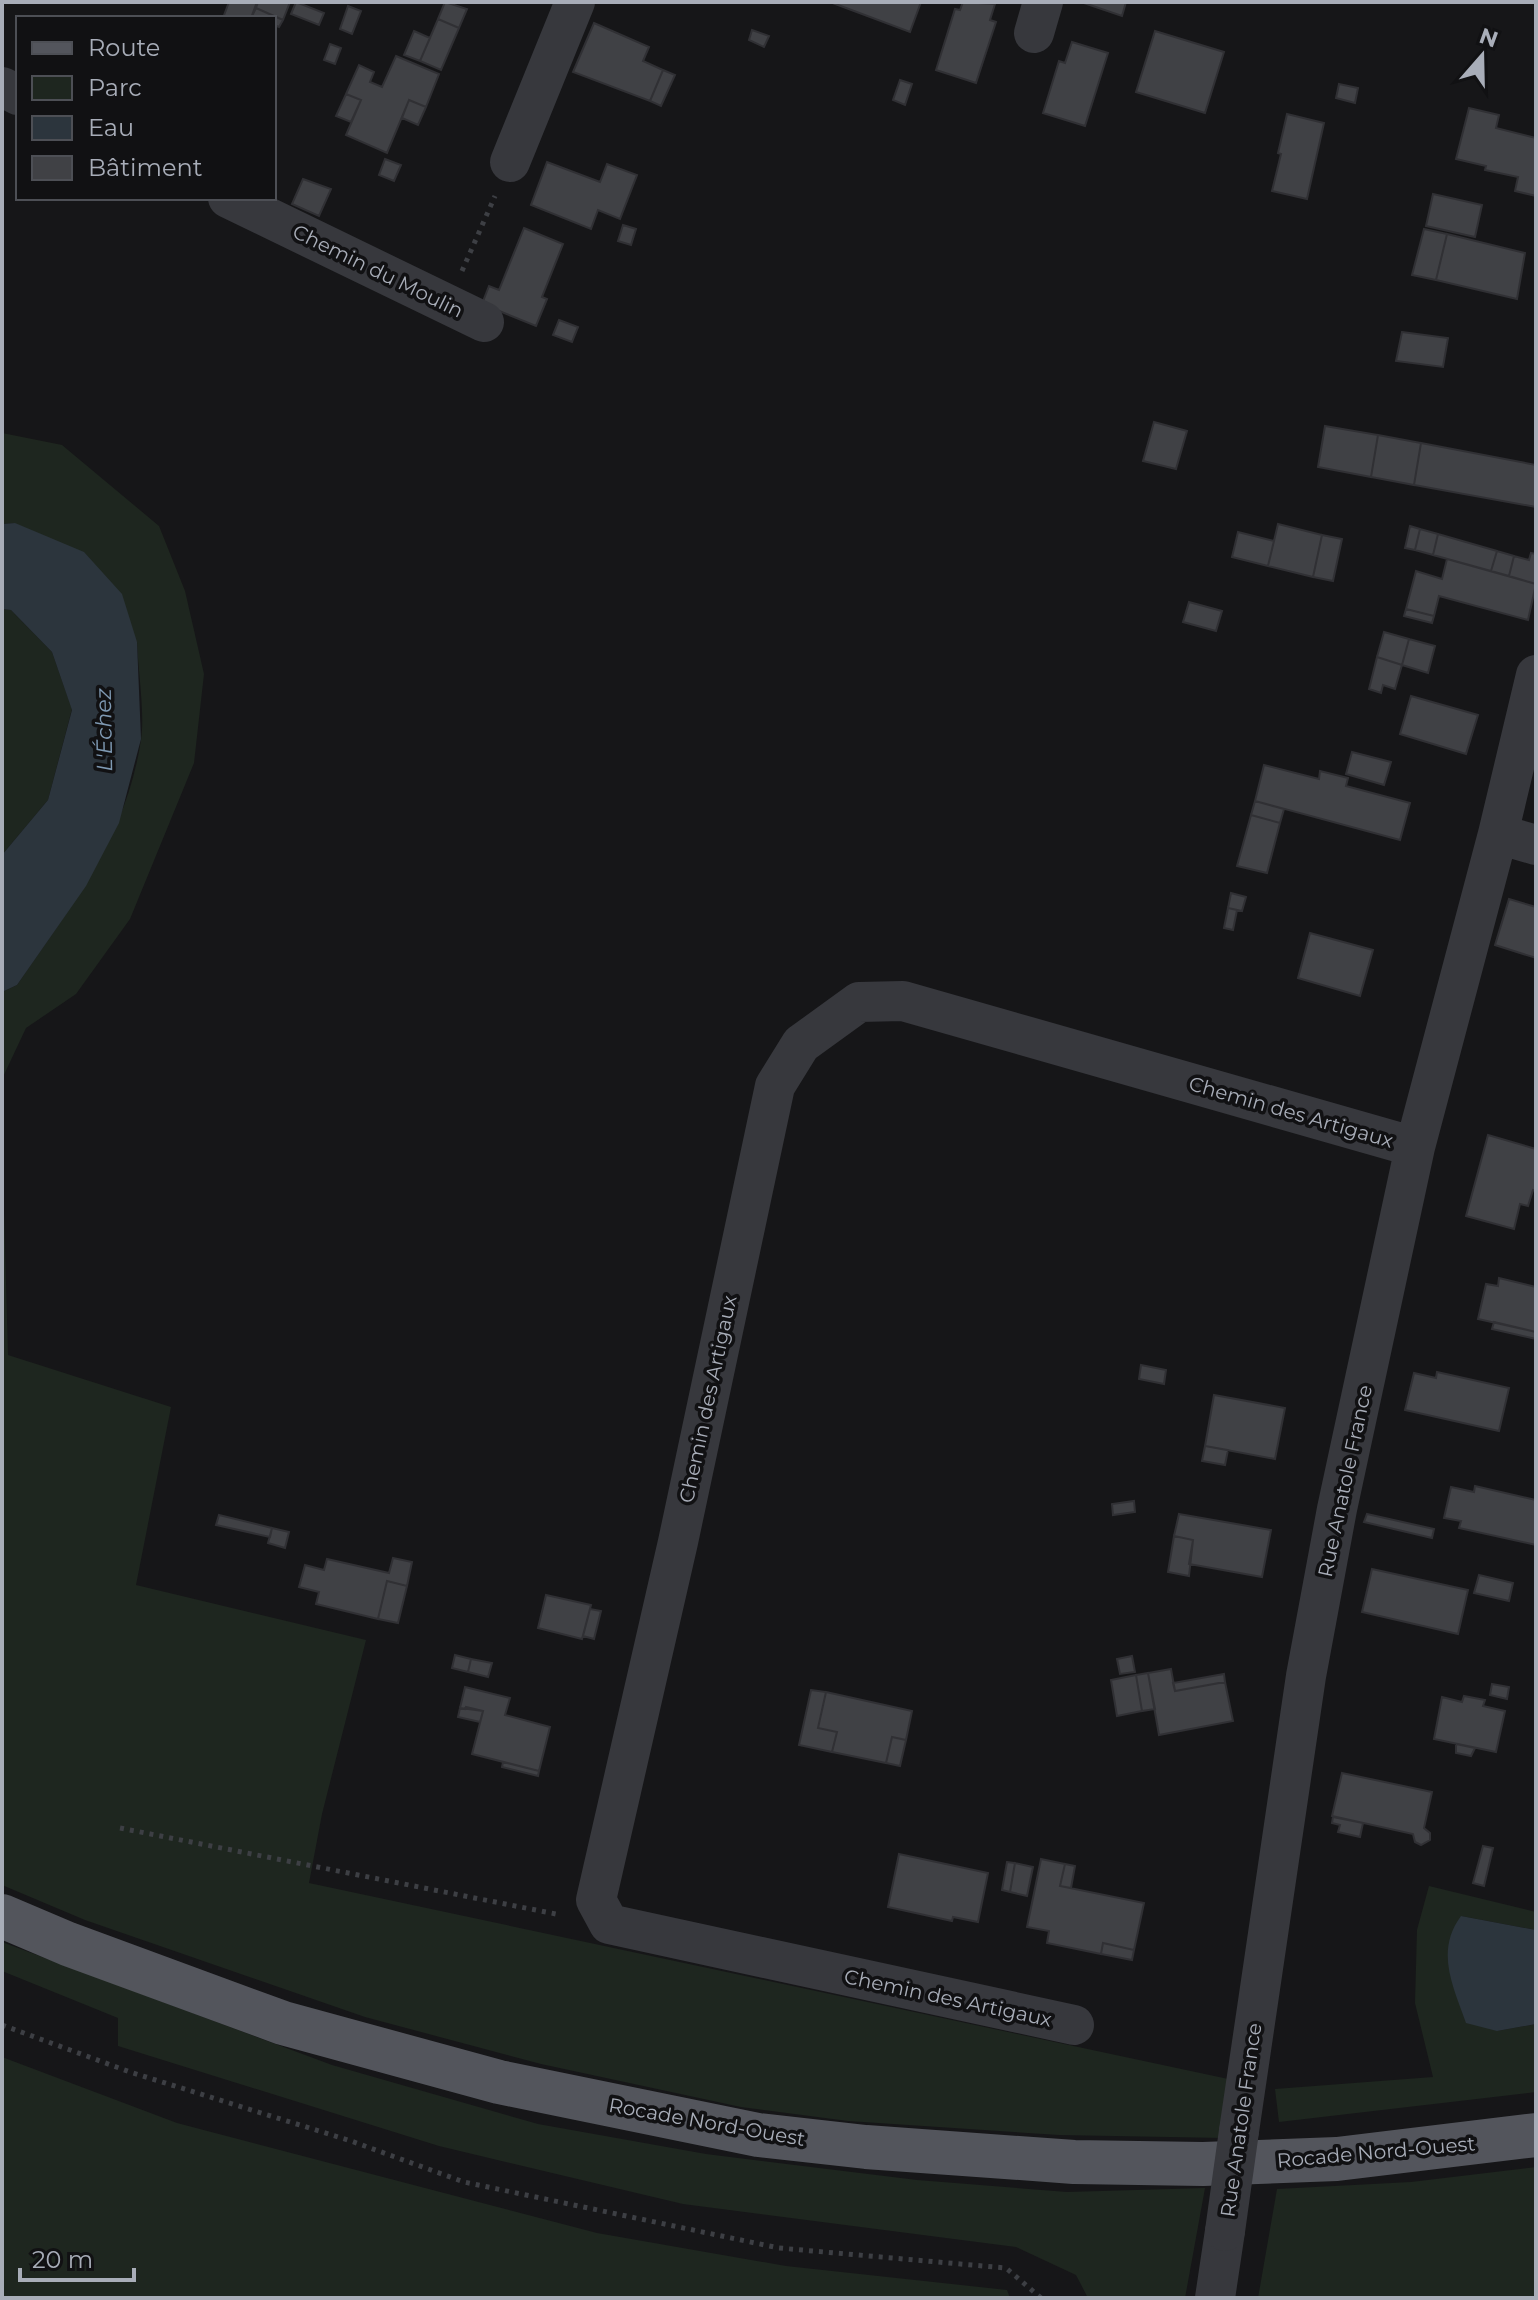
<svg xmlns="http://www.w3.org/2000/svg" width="1538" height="2300" viewBox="0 0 1538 2300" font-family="Montserrat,sans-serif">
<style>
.green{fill:#1e261f}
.water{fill:#2c353d}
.building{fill:#404145;stroke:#303034;stroke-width:2}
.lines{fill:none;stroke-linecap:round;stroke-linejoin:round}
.path{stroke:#3d3f44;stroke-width:5;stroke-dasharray:4 6;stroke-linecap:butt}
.minor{stroke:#37383d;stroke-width:40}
.major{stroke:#53555c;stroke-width:44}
.minor-bridge{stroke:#37383d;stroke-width:40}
.labels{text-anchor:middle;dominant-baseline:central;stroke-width:7;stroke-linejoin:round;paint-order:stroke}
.street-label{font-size:20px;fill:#a8adb8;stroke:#111113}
.water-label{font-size:22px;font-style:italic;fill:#7f9ab4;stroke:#111113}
</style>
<rect width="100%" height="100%" fill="#161618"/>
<path class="green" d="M2,433L62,445L159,526L185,591L204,674L194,763L130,919L76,994L26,1028L2,1079V992L17,985C71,906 126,838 141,740C145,713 138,671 137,642L15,523L2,524Z
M2,609L11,610L52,652L72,709L48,800L2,855Z
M2,1137L8,1355L171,1407L136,1585L366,1640L322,1814L309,1883L1233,2080L1224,2138L1059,2135L848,2121L741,2107L541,2064L365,2017L85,1920L2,1885Z
M1429,1886L1536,1912V1930L1461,1916L1497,2031L1536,2024V2092L1279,2122L1275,2089L1433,2077L1415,2003L1417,1930Z
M2,1942L332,2065L538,2124L706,2154L917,2180L1067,2192L1205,2188L1185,2298H1088L1076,2275L1016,2247L683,2204L439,2146L118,2046V2018L2,1971Z
M2,2057L177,2123L597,2233L786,2266L1007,2290L1010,2298H2Z
M1536,2167V2298H1258L1277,2189L1411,2182Z"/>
<path class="water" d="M15,523L84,552L122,594L137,642L141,739L119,823L86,886L17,985L2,992V855L48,800L72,710L52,652L11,610L2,609V524Z
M1461,1916L1536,1930V2024L1497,2031L1466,2023C1453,1986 1435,1951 1461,1916Z"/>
<path class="building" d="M229,2H257L251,18H223Z
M258,2H290L283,20L256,8Z
M296,2L324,13L319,25L291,14Z
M445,2L467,9L459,28L438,19Z
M830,2H921L910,32Z
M963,2L995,4L990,20L996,22L976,83L936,70L955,9L960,10Z
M1081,2H1126L1122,16Z
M348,6L361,11L352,34L340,29Z
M256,8L283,20L279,27L274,25V18L252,16Z
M438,19L459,28L441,70L420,61Z
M594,23L649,47L643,61L663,70L650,101L573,72Z
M752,30L769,36L764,47L749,40Z
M414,31L430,38L420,61L404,55Z
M1155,31L1224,52L1205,113L1136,92Z
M1072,42L1108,53L1085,126L1043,113L1059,61L1065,63Z
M330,44L341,48L335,64L324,60Z
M396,56L439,74L426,107L409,100L387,153L346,135L361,100L346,94L359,65L374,72L370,82L382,87Z
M663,70L675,75L661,106L650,101Z
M900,80L912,84L905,105L893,100Z
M1339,84L1358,88L1355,103L1336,98Z
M346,94L361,100L351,122L336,116Z
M409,100L426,107L418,125L402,118Z
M1469,108L1499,115L1496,128L1536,138V196L1515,191L1518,177L1485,170L1486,166L1456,159Z
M1287,114L1324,123L1307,199L1272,191L1281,154L1278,153Z
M385,159L401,165L394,181L379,175Z
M547,162L600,182L607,164L637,175L620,219L598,210L591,229L531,205Z
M303,179L331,189L319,216L292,204Z
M1433,194L1482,205L1475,237L1426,226Z
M623,225L636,229L631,245L618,241Z
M524,228L563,244L542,297L547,299L536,326L482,304L489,286L499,290Z
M1424,229L1447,234L1436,280L1412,275Z
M1447,234L1525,253L1517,299L1436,280Z
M559,320L578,327L572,342L553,335Z
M1402,332L1448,338L1443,367L1396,361Z
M1154,422L1187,431L1176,469L1143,461Z
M1325,426L1378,435L1371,477L1318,467Z
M1378,435L1421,443L1414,485L1371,477Z
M1421,443L1536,465V507L1414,485Z
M1278,524L1322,535L1313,577L1268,566Z
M1410,526L1420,529L1415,550L1405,548Z
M1420,529L1438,534L1433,555L1415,550Z
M1238,532L1274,541L1268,566L1232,557Z
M1438,534L1497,551L1491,571L1433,555Z
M1322,535L1342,539L1333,581L1313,577Z
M1497,551L1514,556L1509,576L1491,571Z
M1531,553L1536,554V584L1509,576L1514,556L1529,560Z
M1447,559L1536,584L1528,620L1439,596L1434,616L1406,609L1416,571L1442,579Z
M1189,602L1222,611L1216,631L1183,622Z
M1406,609L1434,616L1432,623L1404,616Z
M1384,632L1409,639L1402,665L1377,657Z
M1409,639L1435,646L1428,673L1402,665Z
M1377,657L1402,665L1395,689L1383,685L1381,693L1369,689Z
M1411,696L1478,715L1466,754L1400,734Z
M1352,752L1391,762L1384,785L1346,774Z
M1264,765L1319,779L1320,771L1348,778L1346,786L1410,803L1400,840L1255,801Z
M1255,801L1284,809L1280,823L1251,815Z
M1251,815L1280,823L1267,873L1237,866Z
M1231,893L1246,897L1242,911L1228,908Z
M1509,899L1536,907V958L1495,945Z
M1228,908L1237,910L1233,930L1224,928Z
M1310,933L1373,950L1360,996L1298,978Z
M1488,1135L1536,1149V1191L1533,1190L1528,1206L1520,1204L1514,1229L1466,1216Z
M1499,1278L1536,1287V1332L1478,1319L1486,1284L1498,1286Z
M1494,1322L1536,1332V1339L1492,1329Z
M1141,1365L1166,1370L1164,1384L1139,1379Z
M1437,1372L1509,1388L1499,1431L1405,1410L1414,1373L1436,1378Z
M1214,1395L1285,1408L1275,1459L1205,1446Z
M1205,1446L1228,1450L1225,1465L1202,1461Z
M1475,1486L1536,1500V1545L1459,1528L1461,1521L1444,1518L1451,1487L1474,1492Z
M1134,1501L1135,1512L1113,1515L1112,1504Z
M1179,1514L1271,1530L1262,1577L1189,1564L1193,1540L1174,1536Z
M1367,1514L1434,1529L1432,1538L1364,1522Z
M219,1515L272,1528L270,1537L216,1525Z
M272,1528L289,1532L285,1548L268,1543Z
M1174,1536L1193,1540L1189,1576L1168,1572Z
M393,1558L412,1562L407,1586L387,1581L378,1619L316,1604L319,1592L299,1587L305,1565L324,1570L327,1559L389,1573Z
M1372,1569L1468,1590L1458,1634L1362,1612Z
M1479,1575L1513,1583L1509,1601L1474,1593Z
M387,1581L407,1586L398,1623L378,1619Z
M546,1595L591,1605L582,1639L538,1628Z
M590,1609L601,1611L594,1639L583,1636Z
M455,1655L471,1659L468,1672L452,1668Z
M1132,1656L1135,1672L1120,1674L1117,1659Z
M471,1659L492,1663L488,1677L468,1672Z
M1171,1669L1175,1691L1225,1682L1233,1721L1159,1735L1148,1673Z
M1148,1673L1155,1709L1142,1711L1136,1675Z
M1224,1674L1225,1682L1175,1691L1173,1683Z
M1136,1675L1142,1711L1117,1716L1111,1680Z
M1492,1684L1509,1687L1507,1699L1490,1695Z
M465,1687L510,1698L505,1715L550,1727L539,1771L472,1754L483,1711L460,1708Z
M811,1690L826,1692L818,1728L837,1732L832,1752L799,1745Z
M826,1692L912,1711L906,1740L892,1737L886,1763L832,1752L837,1732L818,1728Z
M1464,1696L1485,1700L1483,1706L1505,1711L1496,1752L1434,1739L1442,1697L1462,1702Z
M466,1707L483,1711L480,1722L458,1717L460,1708L465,1709Z
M892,1737L906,1740L900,1766L886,1763Z
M1456,1744L1475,1748L1471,1756L1456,1753Z
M503,1762L539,1771L538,1776L502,1767Z
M1342,1773L1432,1792L1424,1828L1430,1833V1840L1421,1845L1415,1842L1413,1834L1332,1816Z
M1333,1817L1363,1823L1360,1837L1338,1832L1340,1825L1332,1823Z
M1483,1846L1493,1848L1484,1886L1473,1883Z
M899,1854L988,1873L978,1922L953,1917L952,1921L888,1907Z
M1041,1859L1065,1864L1060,1886L1144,1903L1134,1950L1103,1943L1101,1954L1047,1943L1049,1931L1027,1927Z
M1007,1862L1015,1863L1010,1892L1002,1890Z
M1015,1863L1033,1867L1027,1896L1010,1892Z
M1065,1864L1075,1866L1071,1888L1060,1886Z
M1103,1943L1134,1950L1132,1960L1101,1954Z"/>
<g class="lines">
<path class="path" d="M462,271L495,196
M120,1828L561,1915
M2,2025L130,2072L351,2141L464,2182L779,2248L1006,2268L1041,2298"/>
<path class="minor" d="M1034,33L1043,2
M2,87L18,95
M510,162L575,2
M228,198L484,322
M1498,834L1536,845
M1074,2025L609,1924L596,1900L678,1542L775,1086L801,1044L859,1002L903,1001L1415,1147
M1239,2131L1306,1676L1337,1509L1415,1147L1498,834L1536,675
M1215,2298L1225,2231"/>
<path class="major" d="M2,1916L68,1944L283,2023L499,2082L758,2135L866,2147L1074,2162L1203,2164L1337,2159L1536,2135"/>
<path class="minor-bridge" d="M1225,2231L1239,2131"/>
</g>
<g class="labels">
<g class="street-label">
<text transform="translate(378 271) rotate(26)">Chemin du Moulin</text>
<text transform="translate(1291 1112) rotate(16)">Chemin des Artigaux</text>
<text transform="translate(708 1399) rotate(-78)">Chemin des Artigaux</text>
<text transform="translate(1345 1481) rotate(-78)">Rue Anatole France</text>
<text transform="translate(948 1998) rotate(12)">Chemin des Artigaux</text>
<text transform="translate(1241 2120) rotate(-82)">Rue Anatole France</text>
<text transform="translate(707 2122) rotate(10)">Rocade Nord-Ouest</text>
<text transform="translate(1376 2152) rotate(-5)">Rocade Nord-Ouest</text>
</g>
<g class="water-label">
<text transform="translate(104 730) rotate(-91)">L'Échez</text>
</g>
</g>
<rect width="1538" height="2300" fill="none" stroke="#a8adb8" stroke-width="8"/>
<rect x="16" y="16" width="260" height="184" fill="#111113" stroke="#4d4f55" stroke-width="2"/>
<rect x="32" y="42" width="40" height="12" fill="#53555c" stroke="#4d4f55" stroke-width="2"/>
<text x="88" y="56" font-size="24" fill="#a8adb8">Route</text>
<rect x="32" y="76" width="40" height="24" fill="#1e261f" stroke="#4d4f55" stroke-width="2"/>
<text x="88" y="96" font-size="24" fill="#a8adb8">Parc</text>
<rect x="32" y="116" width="40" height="24" fill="#2c353d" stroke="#4d4f55" stroke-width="2"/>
<text x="88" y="136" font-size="24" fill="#a8adb8">Eau</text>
<rect x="32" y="156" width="40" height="24" fill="#404145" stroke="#4d4f55" stroke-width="2"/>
<text x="88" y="176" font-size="24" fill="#a8adb8">Bâtiment</text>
<g transform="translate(1482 56) rotate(20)" stroke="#111113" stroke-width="6" paint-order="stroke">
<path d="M0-6L14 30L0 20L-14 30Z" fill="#a8adb8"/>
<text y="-12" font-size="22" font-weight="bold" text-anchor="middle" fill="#a8adb8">N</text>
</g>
<path d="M20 2268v12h114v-12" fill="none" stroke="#a8adb8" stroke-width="4"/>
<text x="32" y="2268" font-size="24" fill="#a8adb8" stroke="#111113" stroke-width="6" paint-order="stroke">20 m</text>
</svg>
